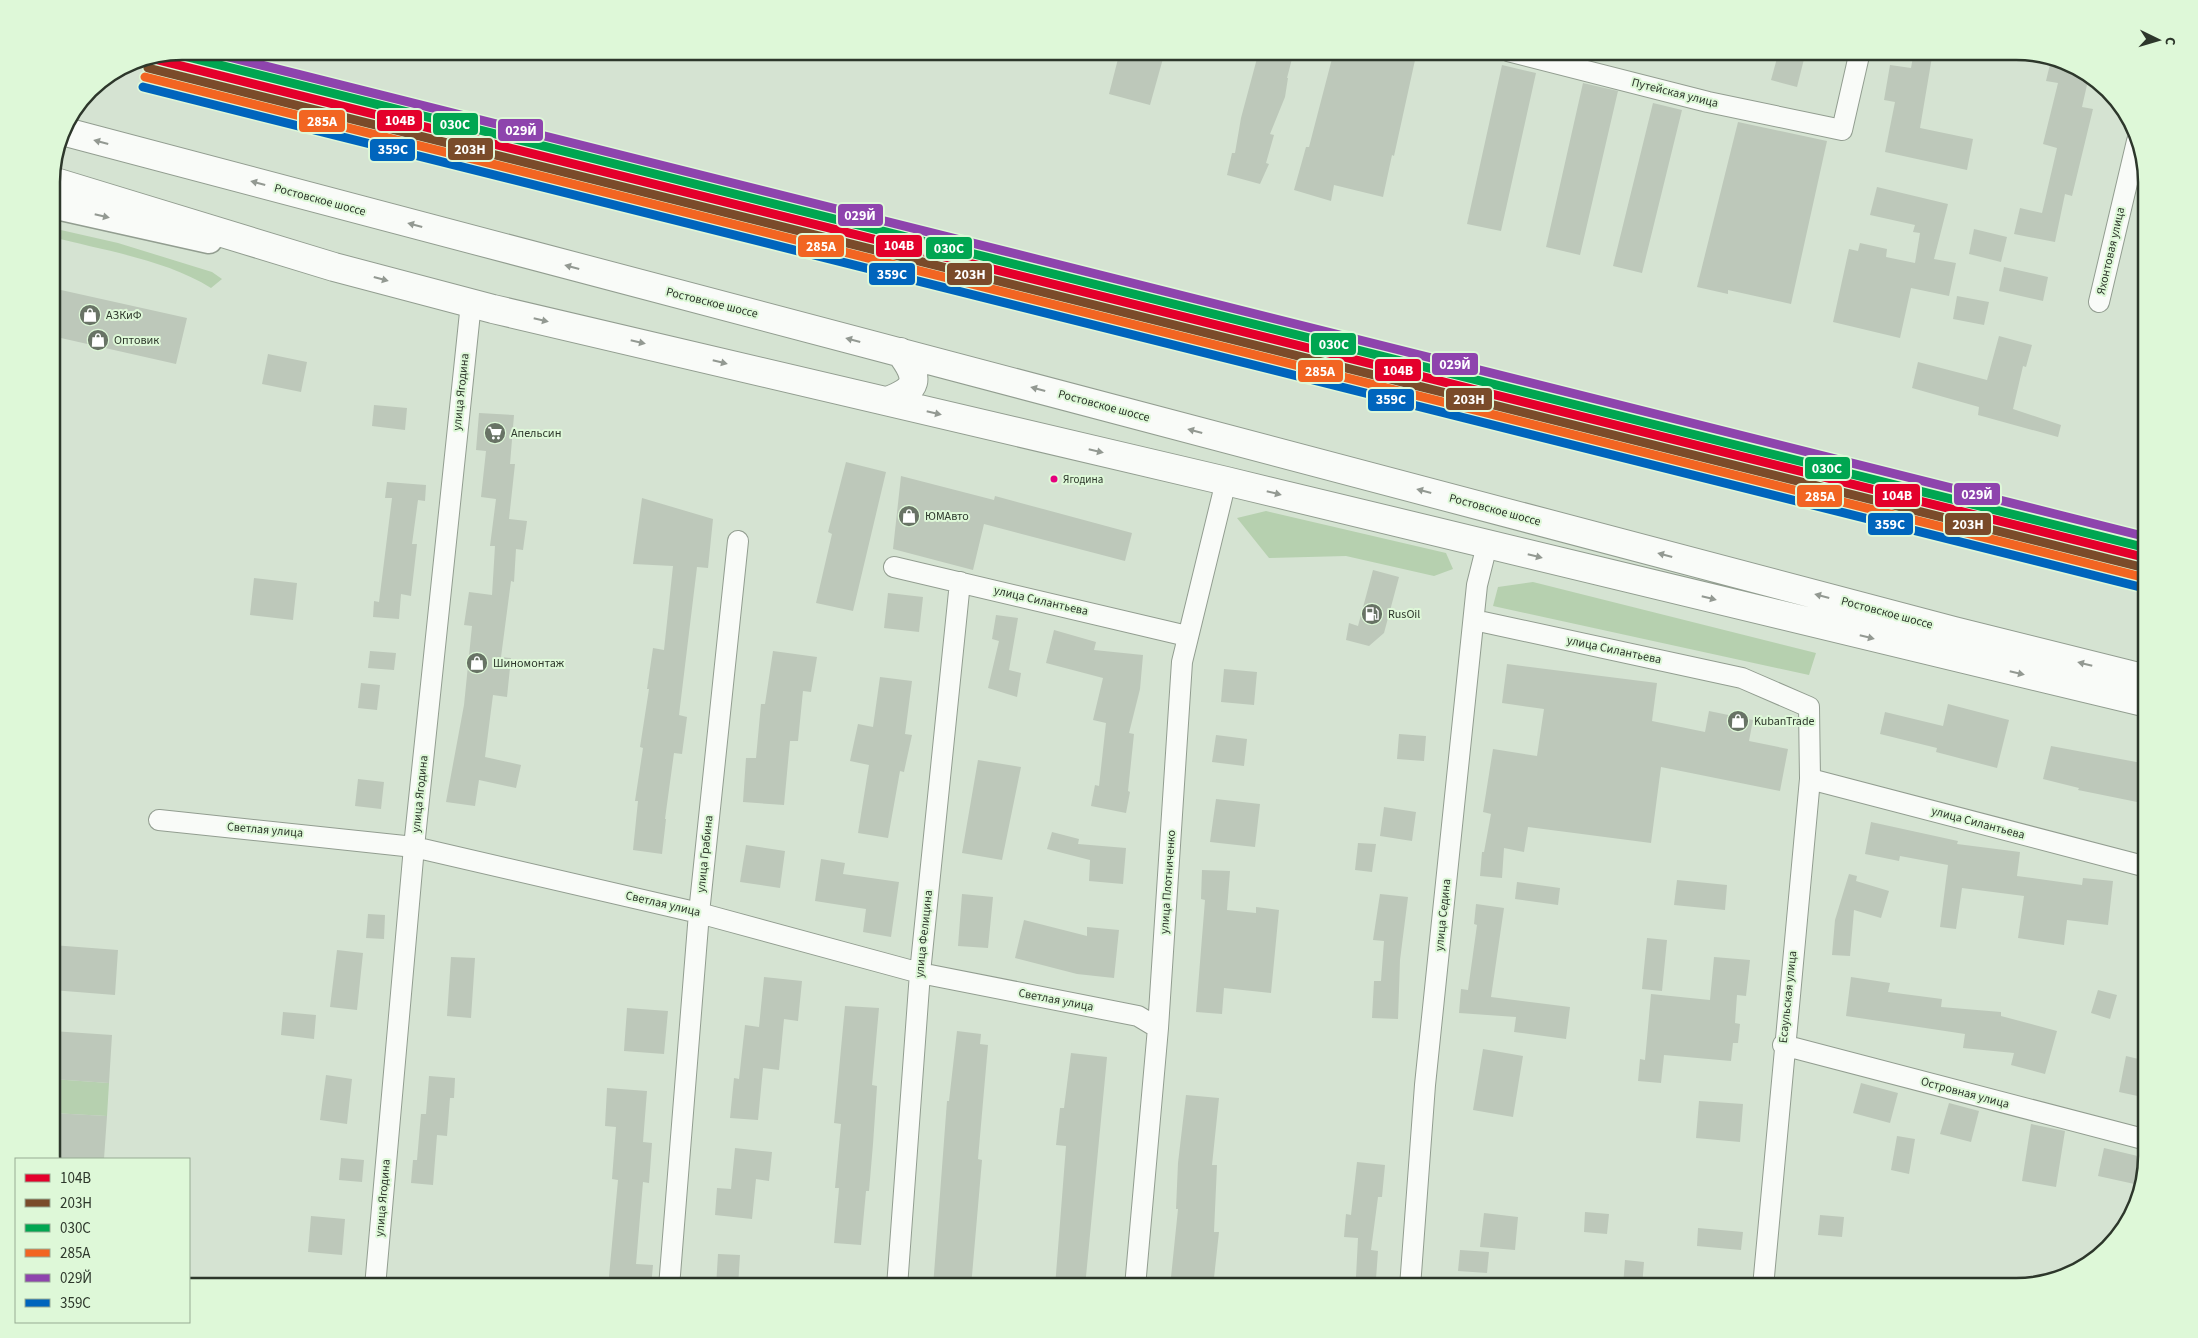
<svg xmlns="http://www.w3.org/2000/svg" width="2198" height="1338" viewBox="0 0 2198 1338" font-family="'Source Sans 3',sans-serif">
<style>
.green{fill:#b6d0af}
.building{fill:#bdc8ba}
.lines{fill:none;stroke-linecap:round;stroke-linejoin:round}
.minor-casing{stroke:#929d90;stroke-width:22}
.major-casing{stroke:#929d90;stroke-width:29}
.highway-casing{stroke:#929d90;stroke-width:30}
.minor{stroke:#f9fbf8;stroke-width:20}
.major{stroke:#f9fbf8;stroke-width:26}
.highway{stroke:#f9fbf8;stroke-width:28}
.rail-1-casing{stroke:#def8d8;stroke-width:12}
.rail-2-casing{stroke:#def8d8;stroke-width:12}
.rail-3-casing{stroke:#def8d8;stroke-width:12}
.rail-4-casing{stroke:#def8d8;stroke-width:12}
.rail-5-casing{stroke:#def8d8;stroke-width:12}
.rail-6-casing{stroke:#def8d8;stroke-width:12}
.rail-1{stroke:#e4002b;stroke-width:9}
.rail-2{stroke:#7a4b2a;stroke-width:9}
.rail-3{stroke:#00a651;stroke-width:9}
.rail-4{stroke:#f26522;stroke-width:9}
.rail-5{stroke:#8e44ad;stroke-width:9}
.rail-6{stroke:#0065bd;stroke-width:9}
.oneway{fill:#939992}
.bus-dot{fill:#e5007d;stroke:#def8d8;stroke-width:2}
.labels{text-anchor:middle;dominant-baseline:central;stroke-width:4;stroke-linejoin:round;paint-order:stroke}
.bus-label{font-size:11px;fill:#2d372b;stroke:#def8d8;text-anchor:start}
.street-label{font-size:12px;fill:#2d372b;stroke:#def8d8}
.poi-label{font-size:12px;fill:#2d372b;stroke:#def8d8;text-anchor:start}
.rim{fill:none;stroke:#2d372b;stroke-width:2.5}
.line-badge{stroke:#def8d8;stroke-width:2}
.badge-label{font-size:14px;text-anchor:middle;font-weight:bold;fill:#fff}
</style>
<rect width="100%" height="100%" fill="#d5e3d2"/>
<path class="green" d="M52,228L118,243L212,272L222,279L211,288C167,260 102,250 52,237Z
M1266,511L1446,553L1453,569L1434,576L1346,556L1269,558L1237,518Z
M1533,582L1816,653L1809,675L1493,606L1498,587Z
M52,1079L109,1083L107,1116L52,1113Z"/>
<path class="building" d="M1120,51H1151L1164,55L1150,105L1109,94Z
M1259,51H1294L1287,78H1288L1285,97L1270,134L1274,135L1266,163L1269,164L1260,184L1227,175L1232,153H1235L1241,118Z
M1334,51H1417L1394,156L1392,155L1383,197L1334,185L1331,201L1294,190L1306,147H1309Z
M1779,51H1806L1797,87L1771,80Z
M1914,51H1933L1920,128L1973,139L1967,170L1885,152L1895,102L1884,100L1890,65L1911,68Z
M2051,60L2082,69L2089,76L2082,107L2093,109L2072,196L2065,194L2055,242L2014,234L2020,208L2042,213L2057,148L2043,144L2058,83L2046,81Z
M1502,65L1536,73L1501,231L1467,224Z
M1583,83L1618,91L1580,255L1546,247Z
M1653,103L1682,110L1642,273L1613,266Z
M1738,122L1827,141L1791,304L1728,290V294L1697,287Z
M1877,187L1948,204L1934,259L1956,263L1949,296L1911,288L1900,338L1833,322L1849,249L1858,251L1860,243L1887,249L1886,257L1915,263L1920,233L1913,232L1915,225L1870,215Z
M1974,229L2007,237L2001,262L1969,254Z
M2004,267L2048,277L2043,301L1999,291Z
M52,288L187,318L176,364L52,336Z
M1957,296L1989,302L1984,325L1953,319Z
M1999,336L2032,345L2026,367L2023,366L2013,409L2061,425L2058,437L1978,415L1979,407L1912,388L1918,362L1987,380Z
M268,354L307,362L301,392L262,384Z
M374,405L407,408L405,430L372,426Z
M479,413L514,415L510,464H515L509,519L527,521L523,550L516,549L514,582L511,581L501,657L511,658L507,697L493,695L485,757L521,765L516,788L479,780L475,806L446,802L464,705L472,626L464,625L469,592L492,595L495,546H490L496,499L481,497L486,451L476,450Z
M846,462L886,472L853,611L816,603L832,534L828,532Z
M901,476L994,500L995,496L1132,533L1125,561L984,524L973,570L893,549Z
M387,482L426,485L425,501L418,500L412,544H417L411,596L401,594L399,619L373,617L374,601L379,602L392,498H385Z
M642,498L713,519L708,568L697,567L679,715L687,717L682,754L674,753L665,819H666L662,854L633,850L638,801H635L643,748L640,747L649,689H647L653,648L664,650L673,566L633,564Z
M1373,570L1399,577L1384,633L1369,646L1346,640L1349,623L1358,626Z
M254,578L297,583L293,620L250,615Z
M888,593L923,597L919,632L884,628Z
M996,615L1018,618L1009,670L1021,673L1017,697L988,688L999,641L992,639Z
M1054,630L1096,642L1094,650L1143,655L1140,689L1129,733L1134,734L1128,791L1130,792L1126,813L1091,806L1095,785L1099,786L1106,723L1093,720L1103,678L1046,663Z
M370,651L396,653L394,670L368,668Z
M773,651L817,657L811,692L803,691L798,741H790L784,805L743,802L746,758H756L761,704H765Z
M1507,664L1657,683L1652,721L1705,732L1709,711L1753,720L1749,741L1788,749L1780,791L1661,767L1651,843L1528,827L1524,852L1504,848L1502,878L1480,876L1482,852H1484L1491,814L1483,812L1493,749L1537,756L1544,709L1502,703Z
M1224,669L1257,672L1254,705L1221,702Z
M880,677L912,681L905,734L912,735L904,772L900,771L888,838L858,833L869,765L850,761L858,724L873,727Z
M361,683L380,685L377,710L358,708Z
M1948,704L2009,720L1997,768L1936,752L1937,748L1880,734L1885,712L1943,726Z
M1399,734L1426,736L1424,761L1397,759Z
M1216,735L1247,739L1244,766L1212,762Z
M2051,746L2147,764V804L2078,790L2079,788L2043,779Z
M978,760L1021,767L1002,860L962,853Z
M358,779L384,782L381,809L355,806Z
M1216,799L1260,804L1255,847L1210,842Z
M1384,807L1416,812L1412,841L1380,836Z
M1871,822L1958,841L1957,844L2020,852L2017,876L2082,885L2083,878L2113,881L2108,925L2067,920L2064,945L2018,938L2024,896L1962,888L1956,929L1940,927L1948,865L1900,856L1899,861L1865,854Z
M1052,832L1079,839L1078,844L1126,848L1123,884L1089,881L1090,860L1047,849Z
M1358,843L1376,844L1372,872L1355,870Z
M746,845L785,851L780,888L740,882Z
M821,859L845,863L843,874L899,882L891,937L863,932L866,909L815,901Z
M1202,870L1230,871L1227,910L1256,913V907L1279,910L1271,993L1224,988L1222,1014L1196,1012L1205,900L1201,899Z
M1849,874L1857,876L1856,881L1889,891L1881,918L1854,910L1850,956L1832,955L1835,920Z
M1677,880L1727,885L1725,910L1674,905Z
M1517,882L1560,888L1558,905L1515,899Z
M962,894L993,897L988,948L958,946Z
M1380,894L1408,897L1400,960L1398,1019L1372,1018L1374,981H1381L1384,941L1373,940Z
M1476,904L1504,908L1491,997L1570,1007L1566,1039L1514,1032L1516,1017L1459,1013L1461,989L1468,990L1477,925L1474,924Z
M368,914L385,915L384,939L366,938Z
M1024,920L1087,936V927L1119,930L1114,978L1077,974L1015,958Z
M1647,938L1667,940L1662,991L1642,989Z
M52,945L118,950L115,995L52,990Z
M337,950L363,953L357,1010L330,1007Z
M451,957L475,958L471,1018L447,1016Z
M1714,957L1750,960L1746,996L1737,995L1735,1023L1740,1024L1738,1043H1733L1731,1061L1664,1055L1661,1083L1638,1081L1640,1059L1645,1060L1651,994L1710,1000Z
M764,977L802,981L798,1021L784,1019L779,1070L763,1068L758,1120L730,1118L734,1078L739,1079L745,1025L759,1027Z
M1851,977L1890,983L1888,992L1942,999L1941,1007L2001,1012V1016L2057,1031L2045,1074L2011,1065L2014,1053L1963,1048L1965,1034L1846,1016Z
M2098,990L2117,995L2110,1019L2091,1013Z
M845,1006L879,1008L872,1085L877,1086L873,1144L869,1191H866L861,1245L834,1243L839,1188H835L841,1124L834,1123Z
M627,1008L668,1011L664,1054L624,1051Z
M283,1012L316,1015L314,1039L281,1035Z
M52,1031L112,1035L109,1083L52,1079Z
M957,1031L981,1034L980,1044L988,1045L978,1159L982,1160L971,1287H933L947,1101H949Z
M1483,1049L1523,1056L1513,1117L1473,1110Z
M1071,1053L1107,1057L1085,1287H1055L1066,1146L1056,1145L1060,1108H1064Z
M2126,1056L2147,1061V1098L2119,1092Z
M326,1075L352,1079L347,1124L320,1120Z
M429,1076L455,1078L454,1098H450L447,1136L437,1135L433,1185L411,1183L413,1160H417L421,1114H426Z
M1861,1083L1898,1093L1890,1123L1853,1113Z
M607,1088L647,1091L643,1142L652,1143L649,1183L643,1182L636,1264L653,1265L651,1287H608L618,1180L612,1179L616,1127L605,1126Z
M1186,1095L1219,1098L1212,1165H1217L1214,1232H1219L1213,1287H1170L1178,1209H1176L1178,1163Z
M1699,1101L1743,1104L1740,1142L1696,1138Z
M1949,1103L1979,1111L1971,1142L1940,1134Z
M52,1113L107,1116L104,1159L52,1158Z
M2031,1124L2065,1131L2056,1187L2022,1181Z
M1897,1136L1915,1139L1909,1174L1891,1170Z
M735,1148L772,1152L769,1181L756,1179L752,1219L715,1215L717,1188L731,1189Z
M2104,1148L2146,1158L2139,1185L2098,1176Z
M341,1158L364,1160L362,1182L339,1180Z
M1357,1162L1385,1165L1382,1197H1378L1371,1250L1378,1251L1376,1279L1356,1277L1358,1238L1344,1237L1346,1214L1351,1215Z
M1585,1212L1609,1214L1607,1234L1584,1232Z
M1484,1213L1518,1217L1515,1250L1480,1247Z
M1820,1215L1844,1217L1842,1237L1818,1235Z
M311,1216L345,1219L342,1255L308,1252Z
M1698,1228L1743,1232L1741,1250L1697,1246Z
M1460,1250L1489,1252L1487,1273L1458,1271Z
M718,1254L740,1255L738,1287H716Z
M1625,1260L1644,1262L1642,1287H1623Z"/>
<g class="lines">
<g class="minor-casing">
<path id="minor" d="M1508,51L1708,102L1842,130L1860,51
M2099,302L2137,141
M894,567L1187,636
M1474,620L1742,678L1809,707L1810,779L1763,1287
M1810,779L2147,867
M159,820L414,847L699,913L920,973L1138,1016L1158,1028
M1783,1045L2147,1140
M375,1287L414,847L471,303
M669,1287L699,913L738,541
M897,1287L920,973L960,582
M1135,1287L1158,1028L1182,662L1226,481
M1410,1287L1425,1085L1477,585L1487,545"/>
</g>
<g class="major-casing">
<path id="major" d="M52,205L209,240"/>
</g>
<g class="highway-casing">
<path id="highway" d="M62,131L1954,631L2147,679
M52,181L334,267L493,309L1226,481L2147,703
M887,401C918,390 921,379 900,352"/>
</g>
<use href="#minor" class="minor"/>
<use href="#major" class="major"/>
<use href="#highway" class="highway"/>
<g class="rail-1-casing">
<path id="rail-1" d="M150,58L2147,558"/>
</g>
<g class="rail-2-casing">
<path id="rail-2" d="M148,68L2145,568"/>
</g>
<g class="rail-3-casing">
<path id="rail-3" d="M172,53L2147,548"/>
</g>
<g class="rail-4-casing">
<path id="rail-4" d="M145,77L2142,577"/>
</g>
<g class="rail-5-casing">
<path id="rail-5" d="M205,51L2147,537"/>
</g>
<g class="rail-6-casing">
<path id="rail-6" d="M143,87L2140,587"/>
</g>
<use href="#rail-1" class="rail-1"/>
<use href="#rail-2" class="rail-2"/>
<use href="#rail-3" class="rail-3"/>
<use href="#rail-4" class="rail-4"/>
<use href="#rail-5" class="rail-5"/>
<use href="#rail-6" class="rail-6"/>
</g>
<defs><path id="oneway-solid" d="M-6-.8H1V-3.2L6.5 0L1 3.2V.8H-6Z" transform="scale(1.25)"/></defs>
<g class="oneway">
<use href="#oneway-solid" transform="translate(101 142) rotate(-165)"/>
<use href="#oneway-solid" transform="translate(258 183) rotate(-165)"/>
<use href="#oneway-solid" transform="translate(102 216) rotate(13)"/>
<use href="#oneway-solid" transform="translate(415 225) rotate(-165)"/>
<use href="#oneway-solid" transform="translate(572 267) rotate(-165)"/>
<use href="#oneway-solid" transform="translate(381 279) rotate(15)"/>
<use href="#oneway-solid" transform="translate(541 320) rotate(13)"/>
<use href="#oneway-solid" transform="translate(853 340) rotate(-165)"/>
<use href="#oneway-solid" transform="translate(638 342) rotate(13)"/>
<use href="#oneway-solid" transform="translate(720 362) rotate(14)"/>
<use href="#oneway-solid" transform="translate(1038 389) rotate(-165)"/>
<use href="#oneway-solid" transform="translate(934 413) rotate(13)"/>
<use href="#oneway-solid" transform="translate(1195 431) rotate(-165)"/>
<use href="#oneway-solid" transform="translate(1096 451) rotate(13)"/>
<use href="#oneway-solid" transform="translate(1424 491) rotate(-165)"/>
<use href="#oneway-solid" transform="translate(1274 493) rotate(14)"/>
<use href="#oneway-solid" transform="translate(1665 555) rotate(-165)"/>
<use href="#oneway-solid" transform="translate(1535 556) rotate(14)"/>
<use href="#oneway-solid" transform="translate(1822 596) rotate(-165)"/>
<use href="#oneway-solid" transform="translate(1709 598) rotate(14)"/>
<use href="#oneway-solid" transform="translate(1867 637) rotate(14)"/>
<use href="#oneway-solid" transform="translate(2085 664) rotate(-166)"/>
<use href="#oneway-solid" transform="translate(2017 673) rotate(13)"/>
</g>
<defs>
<g id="shop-disc" transform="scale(1.125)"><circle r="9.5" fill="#687365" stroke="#def8d8"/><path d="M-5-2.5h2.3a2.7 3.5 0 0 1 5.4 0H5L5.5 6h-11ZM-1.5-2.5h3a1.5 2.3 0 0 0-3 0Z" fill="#fff"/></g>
<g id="supermarket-disc" transform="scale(1.125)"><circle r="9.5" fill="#687365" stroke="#def8d8"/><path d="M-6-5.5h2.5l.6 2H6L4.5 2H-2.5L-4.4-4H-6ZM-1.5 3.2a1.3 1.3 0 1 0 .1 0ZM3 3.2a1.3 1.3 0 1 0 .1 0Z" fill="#fff"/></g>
<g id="fuel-disc" transform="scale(1.125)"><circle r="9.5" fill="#687365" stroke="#def8d8"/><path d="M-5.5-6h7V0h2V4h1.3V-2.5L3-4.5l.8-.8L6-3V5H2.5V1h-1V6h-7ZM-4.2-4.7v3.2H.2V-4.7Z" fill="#fff"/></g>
</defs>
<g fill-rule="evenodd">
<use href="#shop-disc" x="90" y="315"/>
<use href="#shop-disc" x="98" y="340"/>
<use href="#supermarket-disc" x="495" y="433"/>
<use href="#shop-disc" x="909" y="516"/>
<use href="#fuel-disc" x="1372" y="614"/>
<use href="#shop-disc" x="477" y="663"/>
<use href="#shop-disc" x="1738" y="721"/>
</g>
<circle class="bus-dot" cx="1054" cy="479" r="4.5"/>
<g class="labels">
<g class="bus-label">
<text x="1063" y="479">Ягодина</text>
</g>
<g class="street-label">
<text transform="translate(1675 93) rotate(14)">Путейская улица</text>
<text transform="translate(320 200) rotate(15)">Ростовское шоссе</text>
<text transform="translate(2111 251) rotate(-77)">Яхонтовая улица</text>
<text transform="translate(712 303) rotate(14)">Ростовское шоссе</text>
<text transform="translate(461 392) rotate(-84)">улица Ягодина</text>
<text transform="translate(1104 406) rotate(15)">Ростовское шоссе</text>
<text transform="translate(1495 510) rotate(15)">Ростовское шоссе</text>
<text transform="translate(1041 601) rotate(13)">улица Силантьева</text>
<text transform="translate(1887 613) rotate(15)">Ростовское шоссе</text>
<text transform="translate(1614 650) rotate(12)">улица Силантьева</text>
<text transform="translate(420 794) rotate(-84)">улица Ягодина</text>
<text transform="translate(1978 823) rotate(15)">улица Силантьева</text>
<text transform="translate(265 830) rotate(5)">Светлая улица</text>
<text transform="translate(705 854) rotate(-84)">улица Грабина</text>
<text transform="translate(1168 882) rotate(-86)">улица Плотниченко</text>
<text transform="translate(663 904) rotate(13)">Светлая улица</text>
<text transform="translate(1443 915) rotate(-84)">улица Седина</text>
<text transform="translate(924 934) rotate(-84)">улица Фелицина</text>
<text transform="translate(1788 997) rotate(-84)">Есаульская улица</text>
<text transform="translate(1056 1000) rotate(11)">Светлая улица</text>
<text transform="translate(1965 1093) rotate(15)">Островная улица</text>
<text transform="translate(383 1198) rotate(-85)">улица Ягодина</text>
</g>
<g class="poi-label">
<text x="106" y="315">АЗКиФ</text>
<text x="114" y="340">Оптовик</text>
<text x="511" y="433">Апельсин</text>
<text x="925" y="516">ЮМАвто</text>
<text x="1388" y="614">RusOil</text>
<text x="493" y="663">Шиномонтаж</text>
<text x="1754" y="721">KubanTrade</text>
</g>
</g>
<path d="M0 0H2198V1338H0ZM182 60H2016A122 122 0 0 1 2138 182V1156A122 122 0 0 1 2016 1278H182A122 122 0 0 1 60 1156V182A122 122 0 0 1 182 60Z" fill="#def8d8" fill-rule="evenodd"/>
<path class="rim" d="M182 60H2016A122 122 0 0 1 2138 182V1156A122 122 0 0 1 2016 1278H182A122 122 0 0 1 60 1156V182A122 122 0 0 1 182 60Z"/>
<g class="line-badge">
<rect x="376" y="109" width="47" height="23" rx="5" fill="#e4002b"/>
<rect x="298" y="109" width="48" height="24" rx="5" fill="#f26522"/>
<rect x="432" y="112" width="47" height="24" rx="5" fill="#00a651"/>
<rect x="497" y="118" width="47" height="24" rx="5" fill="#8e44ad"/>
<rect x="447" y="137" width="47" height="24" rx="5" fill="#7a4b2a"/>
<rect x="369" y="138" width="47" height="24" rx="5" fill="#0065bd"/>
<rect x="837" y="203" width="47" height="24" rx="5" fill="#8e44ad"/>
<rect x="875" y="234" width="48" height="24" rx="5" fill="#e4002b"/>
<rect x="797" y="234" width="48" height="24" rx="5" fill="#f26522"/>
<rect x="925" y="236" width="48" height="24" rx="5" fill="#00a651"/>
<rect x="946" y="262" width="47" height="24" rx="5" fill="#7a4b2a"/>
<rect x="868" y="262" width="48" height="24" rx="5" fill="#0065bd"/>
<rect x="1310" y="332" width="47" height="24" rx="5" fill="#00a651"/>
<rect x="1431" y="352" width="48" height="24" rx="5" fill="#8e44ad"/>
<rect x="1374" y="358" width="48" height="24" rx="5" fill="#e4002b"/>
<rect x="1297" y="359" width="47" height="24" rx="5" fill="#f26522"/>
<rect x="1445" y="387" width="48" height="24" rx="5" fill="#7a4b2a"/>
<rect x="1367" y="388" width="48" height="24" rx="5" fill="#0065bd"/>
<rect x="1804" y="456" width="47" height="24" rx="5" fill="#00a651"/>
<rect x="1953" y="482" width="48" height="24" rx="5" fill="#8e44ad"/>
<rect x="1874" y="483" width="47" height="25" rx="5" fill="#e4002b"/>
<rect x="1796" y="484" width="47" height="24" rx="5" fill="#f26522"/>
<rect x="1944" y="512" width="48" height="24" rx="5" fill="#7a4b2a"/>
<rect x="1867" y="512" width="47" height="24" rx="5" fill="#0065bd"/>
</g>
<g class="badge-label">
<text x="400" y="125">104В</text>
<text x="322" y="126">285А</text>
<text x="455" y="129">030C</text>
<text x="521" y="135">029Й</text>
<text x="470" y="154">203Н</text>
<text x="393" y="154">359С</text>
<text x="860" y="220">029Й</text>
<text x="899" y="250">104В</text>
<text x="821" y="251">285А</text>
<text x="949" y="253">030C</text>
<text x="970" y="279">203Н</text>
<text x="892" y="279">359С</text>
<text x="1334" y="349">030C</text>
<text x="1455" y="369">029Й</text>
<text x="1398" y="375">104В</text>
<text x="1320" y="376">285А</text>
<text x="1469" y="404">203Н</text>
<text x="1391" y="404">359С</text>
<text x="1827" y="473">030C</text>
<text x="1977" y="499">029Й</text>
<text x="1897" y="500">104В</text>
<text x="1820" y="501">285А</text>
<text x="1968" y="529">203Н</text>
<text x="1890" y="529">359С</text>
</g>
<rect x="15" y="1158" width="175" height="165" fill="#def8d8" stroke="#97ab93"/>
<rect x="25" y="1174" width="25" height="8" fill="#e4002b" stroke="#97ab93"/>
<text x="60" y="1183" font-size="15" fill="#2d372b">104В</text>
<rect x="25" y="1199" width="25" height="8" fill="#7a4b2a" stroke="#97ab93"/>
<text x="60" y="1208" font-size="15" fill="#2d372b">203Н</text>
<rect x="25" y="1224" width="25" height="8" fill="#00a651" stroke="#97ab93"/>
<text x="60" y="1233" font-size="15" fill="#2d372b">030C</text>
<rect x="25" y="1249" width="25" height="8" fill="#f26522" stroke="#97ab93"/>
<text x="60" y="1258" font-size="15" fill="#2d372b">285А</text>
<rect x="25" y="1274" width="25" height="8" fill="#8e44ad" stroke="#97ab93"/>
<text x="60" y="1283" font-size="15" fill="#2d372b">029Й</text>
<rect x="25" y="1299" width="25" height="8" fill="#0065bd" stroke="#97ab93"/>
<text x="60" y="1308" font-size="15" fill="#2d372b">359С</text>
<g transform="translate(2158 40) rotate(95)" stroke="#def8d8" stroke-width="4" paint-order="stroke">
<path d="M0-4L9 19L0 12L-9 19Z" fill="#2d372b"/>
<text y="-8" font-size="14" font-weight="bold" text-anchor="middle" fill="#2d372b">С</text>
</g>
</svg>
